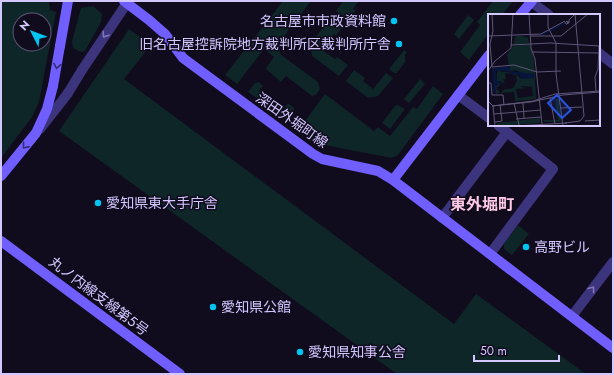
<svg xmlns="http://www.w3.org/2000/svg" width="614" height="375" viewBox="0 0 614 375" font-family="Jost,'Noto Sans JP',sans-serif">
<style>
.green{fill:#0e2627;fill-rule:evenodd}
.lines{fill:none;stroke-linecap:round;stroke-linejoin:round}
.street{stroke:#3d347e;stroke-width:10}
.secondary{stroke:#715eff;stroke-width:10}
.street-bridge{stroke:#3d347e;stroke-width:10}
.secondary-bridge{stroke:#715eff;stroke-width:10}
.oneway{stroke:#8076b8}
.oneway2{stroke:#372c77}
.poi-dot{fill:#00c4f2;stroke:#100b1d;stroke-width:1.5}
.labels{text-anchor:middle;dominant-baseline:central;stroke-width:3;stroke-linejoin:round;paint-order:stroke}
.poi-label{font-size:14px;fill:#d3c7ff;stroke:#100b1d;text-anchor:start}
.street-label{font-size:14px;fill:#d3c7ff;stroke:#100b1d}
.quarter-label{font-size:16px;font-weight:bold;fill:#ffc9e6;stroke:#100b1d}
.inset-river{fill:none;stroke:#07153a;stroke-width:2}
.inset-road{fill:none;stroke:#5e5677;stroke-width:1}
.view{fill:#2654da;fill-opacity:0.15;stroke:#2654da;stroke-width:2}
.inset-edge{fill:none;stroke:#d3c7ff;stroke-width:2}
</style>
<rect width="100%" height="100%" fill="#100b1d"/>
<path class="green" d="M1,1H49L50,10L56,12L39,102L32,117L1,158ZM20,20H44V44H20Z
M283,1H311L279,43L280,54L318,82L320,89L316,95L312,96L286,76L281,82L267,70L266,68L274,57L264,49L237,84L225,75Z
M343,1H359L353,9L356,10L348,20L336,11Z
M493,1H513L502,15H489V33L469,60L460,52L480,25L477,22Z
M93,6L102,14L101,22L85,51C80,53 76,50 73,47L72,41L81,8Z
M468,15L474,20L459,39L454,34Z
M332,16L344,26L336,35L334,34L322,50L335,59L337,57L348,65L339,76L312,56L310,44Z
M129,29L151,45L124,79L454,324L476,294L586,374H397L59,131Z
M404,50L407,52L405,55V62L396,74L389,69Z
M354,70L365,78L363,81L373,89L386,73L393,78L378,96L368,98L346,81Z
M420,79L425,84L409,103L404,99Z
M259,82L263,86L259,91L283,110L288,103L294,108V114L288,121L248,92L255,83Z
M433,86L443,94L398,155L392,158L319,144L299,129L325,94L374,131L378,127L390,136L413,107L417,109Z
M398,105L405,109L390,129L382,123L395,106Z
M518,225L529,234L512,255L504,249V244Z"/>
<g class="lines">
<path class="street" d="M530,1L549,15
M599,53L613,64
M82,70L127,3
M458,95L489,118
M40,129L62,101L68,93
M442,218L507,132
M490,254L553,169L498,125
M572,316L613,262"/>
<path class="secondary" d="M124,1L149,20L165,34L183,58L313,154L322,159L378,171L393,180L613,348
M520,15L532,1
M60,46L68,1
M1,176L36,133L47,109L53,86
M393,180L489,55
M1,241L180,374"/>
<path class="street-bridge" d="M68,93L82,70"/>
<path class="secondary-bridge" d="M53,86L60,46"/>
</g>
<defs><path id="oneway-chevron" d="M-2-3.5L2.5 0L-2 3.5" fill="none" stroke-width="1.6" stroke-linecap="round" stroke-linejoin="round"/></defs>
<g class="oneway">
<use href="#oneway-chevron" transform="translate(105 35) rotate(123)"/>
<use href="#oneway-chevron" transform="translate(592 289) rotate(-53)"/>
</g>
<g class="oneway2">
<use href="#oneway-chevron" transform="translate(57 66) rotate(100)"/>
<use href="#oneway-chevron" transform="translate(25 146) rotate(129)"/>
</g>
<g class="poi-dot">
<circle cx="394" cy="21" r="4"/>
<circle cx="399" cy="44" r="4"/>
<circle cx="98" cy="203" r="4"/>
<circle cx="526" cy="247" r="4"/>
<circle cx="213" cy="307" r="4"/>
<circle cx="300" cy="352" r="4"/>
</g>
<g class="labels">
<g class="poi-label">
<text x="386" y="21" text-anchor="end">名古屋市市政資料館</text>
<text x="391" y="44" text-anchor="end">旧名古屋控訴院地方裁判所区裁判所庁舎</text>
<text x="106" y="203">愛知県東大手庁舎</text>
<text x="534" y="247">高野ビル</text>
<text x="221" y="307">愛知県公館</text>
<text x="308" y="352">愛知県知事公舎</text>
</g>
<g class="street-label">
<text transform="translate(292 120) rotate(35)">深田外堀町線</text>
<text transform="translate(99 296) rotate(37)">丸ノ内線支線第５号</text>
</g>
<g class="quarter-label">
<text x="482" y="204">東外堀町</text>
</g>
</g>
<g transform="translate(488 14)">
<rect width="112" height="112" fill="#100b1d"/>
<path d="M28,22H41H34L40,24L41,29L25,31ZM42,30L46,46L48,85L27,87L26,78L13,79L15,76L25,74L29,67L28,61L17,59L18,65H15L17,69H12L11,73H8L12,79L8,80L7,72L14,67H9V57L27,59L32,64L36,61L28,56L22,57L19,41L25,32ZM43,65L45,82L30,84L28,75L39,74L33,73L35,72L44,73ZM67,85H71L73,108H56L55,106H70ZM52,104V109L8,112L9,109Z" fill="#0e2627" fill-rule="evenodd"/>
<path d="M22,52V57L46,60V64L33,65V68H30L33,67L32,62L29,60L24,61L20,57H8L9,67L17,68L10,69V72H7L8,79H5L4,54Z" fill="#07153a"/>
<path class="inset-river" d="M53,21L77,9"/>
<path class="inset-road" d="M4,0L5,17L2,30L4,53L26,51L49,58L73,57M41,0L43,34L47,45L54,110M60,0V13L68,29V60L75,112M77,8L78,10H79L80,9H81V8H80L78,7L80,9L81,8V6L87,0M0,22L53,20L77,7M43,22H73L100,0M23,31L62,29L112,32M44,38L112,39M0,57L7,47L23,34L25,0M0,69H3L4,81H15L16,91M108,77L107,63L110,55L111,32M112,77L67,80L45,87L4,92L43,88L75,81L112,78M62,84L67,110M0,87L5,92L7,112M26,89L31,111M35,89L36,104M73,94L94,93M6,100L53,96M28,105L53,103M97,107L112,106M7,108L14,107L12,91M77,109L92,107L96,102L87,0M27,112L79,109"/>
<path class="view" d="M69,81L83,96L74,104L60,89Z"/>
<rect width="112" height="112" class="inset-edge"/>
</g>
<rect width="614" height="375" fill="none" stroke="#d3c7ff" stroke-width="4"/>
<g transform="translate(32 32) rotate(312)"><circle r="19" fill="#100b1d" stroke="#5e5677"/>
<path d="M0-3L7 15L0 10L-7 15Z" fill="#00c4f2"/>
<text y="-6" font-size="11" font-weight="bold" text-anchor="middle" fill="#d3c7ff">N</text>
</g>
<path d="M474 355v6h85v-6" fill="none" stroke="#d3c7ff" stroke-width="2"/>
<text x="480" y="355" font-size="12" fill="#d3c7ff" stroke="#100b1d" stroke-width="3" paint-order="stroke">50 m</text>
</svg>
